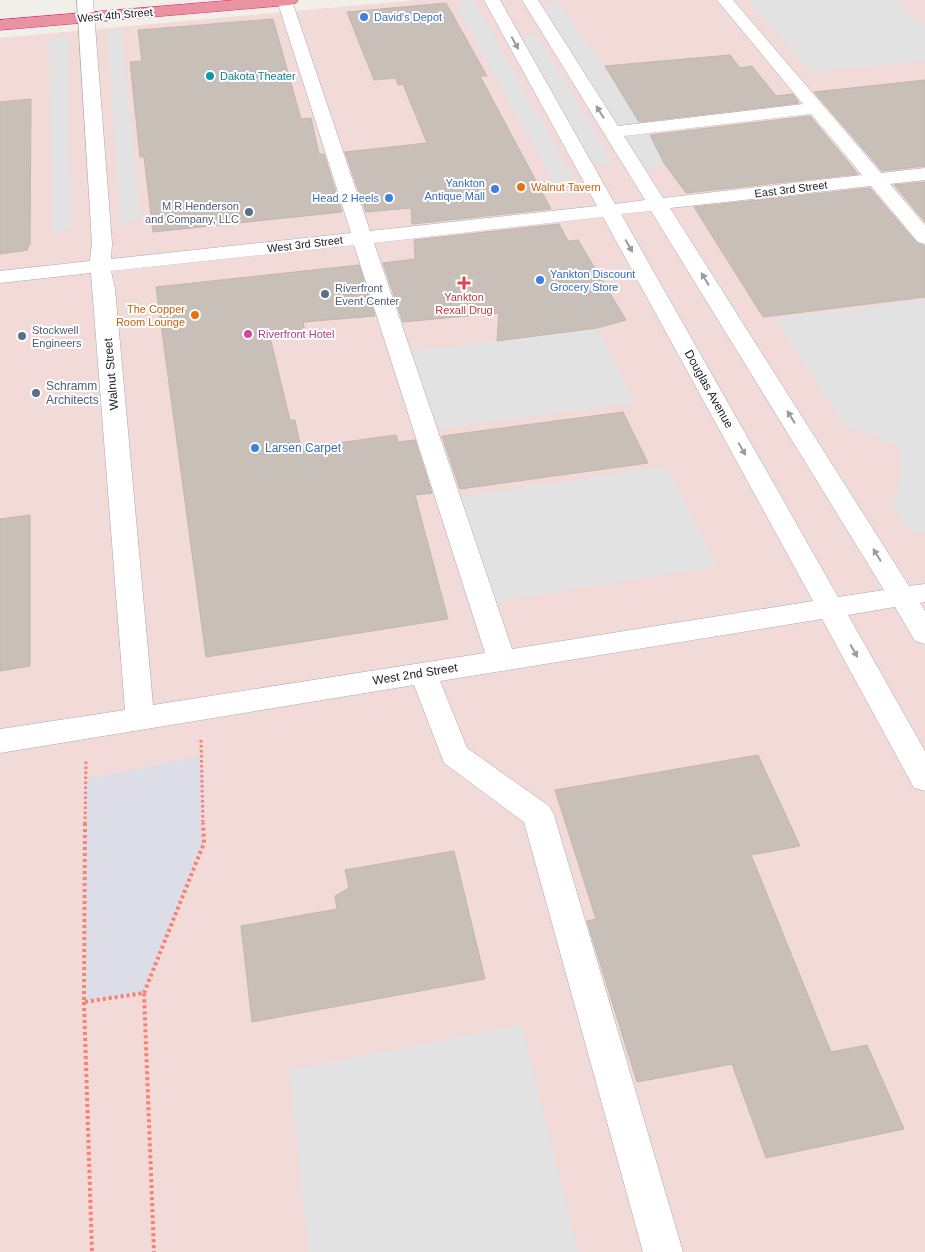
<svg xmlns="http://www.w3.org/2000/svg" width="925" height="1252" viewBox="0 0 925 1252" font-family="Helvetica,sans-serif">
<style>
.commercial{fill:#f2dad9}
.parking{fill:#e2e2e2}
.plaza{fill:#dddde8}
.building{fill:#c7bfb8;stroke:#c4b6ab}
.lines{fill:none;stroke-linecap:round;stroke-linejoin:round}
.minor-casing{stroke:#a9a9a9;stroke-width:1}
.highway-casing{stroke:#dc2a67;stroke-width:1}
.path-far1{stroke:#fa8072;stroke-width:3;stroke-dasharray:2.5 2.5;stroke-linecap:butt}
.path{stroke:#fa8072;stroke-width:4;stroke-dasharray:3 3;stroke-linecap:butt}
.minor{fill:#fff;fill-rule:evenodd}
.highway{fill:#e892a2;fill-rule:evenodd}
.oneway{fill:#9c9c9c}
.shop-dot{fill:#3f7fe0;stroke:#fff;stroke-width:2}
.culture-dot{fill:#0f9aa8;stroke:#fff;stroke-width:2}
.food-dot{fill:#e8710a;stroke:#fff;stroke-width:2}
.service-dot{fill:#5c6f8a;stroke:#fff;stroke-width:2}
.health-dot{fill:#e0444e;stroke:#fff;stroke-width:2}
.hotel-dot{fill:#d1479c;stroke:#fff;stroke-width:2}
.labels{text-anchor:middle;dominant-baseline:central;stroke-width:4;stroke-linejoin:round;paint-order:stroke}
.far-street-label{font-size:11px;fill:#222;stroke:#fff}
.far-shop-label{font-size:11px;fill:#366cbe;stroke:#fff;text-anchor:start}
.far-culture-label{font-size:11px;fill:#0d838f;stroke:#fff;text-anchor:start}
.far-food-label{font-size:11px;fill:#c56008;stroke:#fff;text-anchor:start}
.far-service-label{font-size:11px;fill:#4e5e75;stroke:#fff;text-anchor:start}
.far-health-label{font-size:11px;fill:#be3a42;stroke:#fff}
.far-hotel-label{font-size:11px;fill:#b23c85;stroke:#fff;text-anchor:start}
.street-label{font-size:12px;fill:#222;stroke:#fff}
.service-label{font-size:12px;fill:#4e5e75;stroke:#fff;text-anchor:start}
.shop-label{font-size:12px;fill:#366cbe;stroke:#fff;text-anchor:start}
</style>
<rect width="100%" height="100%" fill="#f2efe9"/>
<path class="commercial" d="M416,0H925V1252H0V38Z"/>
<path class="parking" d="M465,0H473L574,179L557,188L455,5Z
M555,0L605,66L640,125L649,133L664,163L646,172L543,5Z
M749,0H897L925,27V61L810,72Z
M121,28L141,216L121,227L107,33Z
M516,34L537,36L615,165L592,162Z
M68,35L71,228L52,235L49,40Z
M925,300V532L911,534L888,498L897,496L902,466L896,445L843,424L774,318Z
M597,328L634,403L423,431L399,353Z
M666,466L717,566L481,604L446,499Z
M521,1025L578,1252H309L289,1070Z"/>
<path class="plaza" d="M202,756L204,843L144,993L84,1002L86,779Z"/>
<path class="building" d="M446,3L487,76H480L551,209L412,224L411,208L366,212L345,152L427,143L403,84L398,85L396,78L374,80L347,12Z
M273,19L301,119L311,118L319,154H324L342,212L153,232L144,157H140L130,62L142,61L138,30Z
M730,55L740,68L752,66L776,96L793,94L799,103L639,122L605,66Z
M925,80V166L882,171L814,92Z
M31,99L30,245L28,246V250L0,254V102Z
M810,116L858,174L686,193L664,163L650,135Z
M925,182V222L894,185Z
M870,188L917,243L925,246V297L763,317L694,207Z
M559,224L568,241L578,240L626,320L597,328L497,341L499,313L403,322L383,263L415,259L414,240Z
M359,265L375,316L303,322L305,332L270,337L290,420H295L301,448L396,435L398,442L415,440L432,493L415,495L448,619L206,657L156,287Z
M623,412L648,463L460,489L442,436Z
M30,515V666L0,671V519Z
M758,755L800,846L751,855L831,1052L867,1045L904,1129L766,1158L732,1064L637,1082L587,921L596,919L555,790Z
M454,851L485,979L252,1022L241,926L337,909L335,896L349,888L345,870Z"/>
<g class="lines">
<g class="minor-casing">
<path id="minor" d="M77,0H93L112,243L111,259L351,233L277,0L292,1L370,231L597,206L484,0H500L615,204L645,200L522,0H538L618,126L803,104L717,0H733L881,173L925,168V180L890,184L925,225V244L918,242L871,186L670,208L909,586L925,584V602L920,603L925,611V644L915,641L895,607L848,615L925,751V791L914,788L822,619L440,681L467,748L549,806L554,815L683,1252H643L524,822L444,763L414,685L0,753V729L125,710L91,273L0,283V271L90,261L92,243ZM811,114L862,175L663,198L624,136ZM651,211L884,590L838,597L621,214ZM603,217L813,601L512,649L374,243ZM354,245L485,653L153,705L115,289L111,271Z"/>
</g>
<g class="highway-casing">
<path id="highway" d="M235,0H298L296,3L290,5L0,30V20Z"/>
</g>
<path class="path-far1" d="M201,740L203,824
M85,824L86,759"/>
<path class="path" d="M85,823L84,1002L144,993L154,1252
M144,993L204,843L203,823
M84,1002L92,1252"/>
<use href="#minor" class="minor"/>
<use href="#highway" class="highway"/>
</g>
<defs><path id="oneway-solid" d="M-6-.8H1V-3.2L6.5 0L1 3.2V.8H-6Z" transform="scale(1.25)"/></defs>
<g class="oneway">
<use href="#oneway-solid" transform="translate(515 43) rotate(61)"/>
<use href="#oneway-solid" transform="translate(600 112) rotate(-122)"/>
<use href="#oneway-solid" transform="translate(629 246) rotate(61)"/>
<use href="#oneway-solid" transform="translate(705 279) rotate(-122)"/>
<use href="#oneway-solid" transform="translate(791 417) rotate(-122)"/>
<use href="#oneway-solid" transform="translate(742 449) rotate(61)"/>
<use href="#oneway-solid" transform="translate(877 555) rotate(-122)"/>
<use href="#oneway-solid" transform="translate(854 651) rotate(61)"/>
</g>
<g class="shop-dot">
<circle cx="364" cy="17" r="5"/>
<circle cx="495" cy="189" r="5"/>
<circle cx="389" cy="198" r="5"/>
<circle cx="540" cy="280" r="5"/>
<circle cx="255" cy="448" r="5"/>
</g>
<circle class="culture-dot" cx="210" cy="76" r="5"/>
<g class="food-dot">
<circle cx="521" cy="187" r="5"/>
<circle cx="195" cy="315" r="5"/>
</g>
<g class="service-dot">
<circle cx="249" cy="212" r="5"/>
<circle cx="325" cy="294" r="5"/>
<circle cx="22" cy="336" r="5"/>
<circle cx="36" cy="393" r="5"/>
</g>
<path class="health-dot" d="M461.5 275.5h5v5h5v5h-5v5h-5v-5h-5v-5h5z"/>
<circle class="hotel-dot" cx="248" cy="334" r="5"/>
<g class="labels">
<g class="far-street-label">
<text transform="translate(115 15) rotate(-5)">West 4th Street</text>
<text transform="translate(791 189) rotate(-7)">East 3rd Street</text>
<text transform="translate(305 244) rotate(-7)">West 3rd Street</text>
</g>
<g class="far-shop-label">
<text x="374" y="17">David's Depot</text>
<text x="485" y="183" text-anchor="end">Yankton<tspan x="485" dy="13">Antique Mall</tspan></text>
<text x="379" y="198" text-anchor="end">Head 2 Heels</text>
<text x="550" y="274">Yankton Discount<tspan x="550" dy="13">Grocery Store</tspan></text>
</g>
<g class="far-culture-label">
<text x="220" y="76">Dakota Theater</text>
</g>
<g class="far-food-label">
<text x="531" y="187">Walnut Tavern</text>
<text x="185" y="309" text-anchor="end">The Copper<tspan x="185" dy="13">Room Lounge</tspan></text>
</g>
<g class="far-service-label">
<text x="239" y="206" text-anchor="end">M R Henderson<tspan x="239" dy="13">and Company, LLC</tspan></text>
<text x="335" y="288">Riverfront<tspan x="335" dy="13">Event Center</tspan></text>
<text x="32" y="330">Stockwell<tspan x="32" dy="13">Engineers</tspan></text>
</g>
<g class="far-health-label">
<text x="464" y="297">Yankton<tspan x="464" dy="13">Rexall Drug</tspan></text>
</g>
<g class="far-hotel-label">
<text x="258" y="334">Riverfront Hotel</text>
</g>
<g class="street-label">
<text transform="translate(111 374) rotate(-95)">Walnut Street</text>
<text transform="translate(709 389) rotate(61)">Douglas Avenue</text>
<text transform="translate(415 674) rotate(-9)">West 2nd Street</text>
</g>
<g class="service-label">
<text x="46" y="386">Schramm<tspan x="46" dy="14">Architects</tspan></text>
</g>
<g class="shop-label">
<text x="265" y="448">Larsen Carpet</text>
</g>
</g>
</svg>
